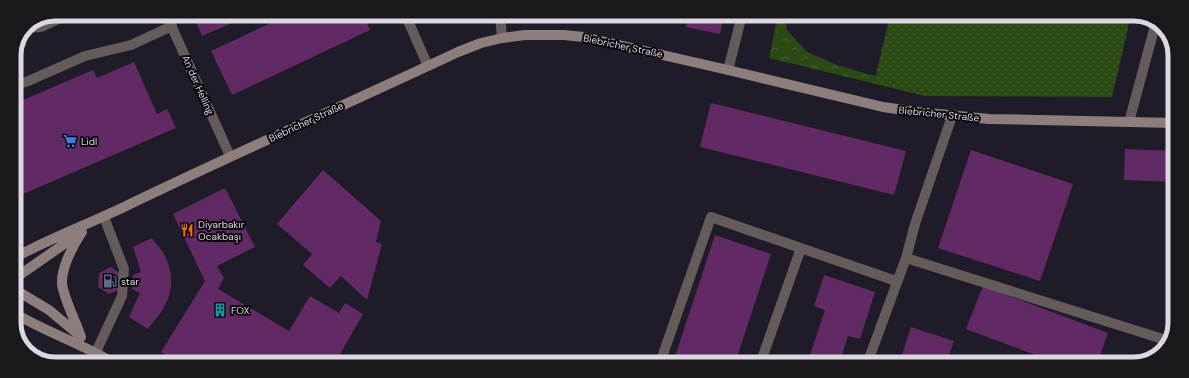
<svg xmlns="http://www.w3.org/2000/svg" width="1189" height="378" viewBox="0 0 1189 378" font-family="'DM Sans',sans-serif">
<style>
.forest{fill:url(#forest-crowns)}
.park{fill:url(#park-dots)}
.building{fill:#622a65}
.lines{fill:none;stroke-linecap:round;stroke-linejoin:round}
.path{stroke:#595561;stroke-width:2.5;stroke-dasharray:4 2;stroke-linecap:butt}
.lane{stroke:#645b5a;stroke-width:10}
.street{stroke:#645b5a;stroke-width:10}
.secondary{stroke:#8d7e7d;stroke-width:10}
.labels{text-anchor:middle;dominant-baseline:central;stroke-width:4;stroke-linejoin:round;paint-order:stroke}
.street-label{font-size:10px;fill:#dbd8e1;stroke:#09070c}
.poi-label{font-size:10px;fill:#dbd8e1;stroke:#09070c;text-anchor:start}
.rim{fill:none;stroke:#dbd8e1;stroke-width:5}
</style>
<defs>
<pattern id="forest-crowns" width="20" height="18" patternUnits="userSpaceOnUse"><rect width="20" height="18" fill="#2b4913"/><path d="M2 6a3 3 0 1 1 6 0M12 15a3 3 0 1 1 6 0" fill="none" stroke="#496235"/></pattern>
<pattern id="park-dots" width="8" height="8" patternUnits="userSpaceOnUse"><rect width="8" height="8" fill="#2b4913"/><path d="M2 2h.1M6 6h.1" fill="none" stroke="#496235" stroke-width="1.8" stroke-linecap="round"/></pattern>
</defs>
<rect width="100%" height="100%" fill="#201b28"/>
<path class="forest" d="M778,15H784L787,30L807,52L837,65L868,74L918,86L925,96L769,58Z"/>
<path class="park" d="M890,15H1131L1112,97L926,96L874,83Z"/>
<path class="building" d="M193,14H237L239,20L202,36Z
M290,14H363L370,30L232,95L211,51Z
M689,15H724L720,34L686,27Z
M134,62L157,114L167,109L176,128L14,198V104L93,70L97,78Z
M711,103L906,151L894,195L700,147Z
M1125,149L1174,151V182L1124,180Z
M971,150L1073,184L1040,281L938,248Z
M323,170L381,221L376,242L382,244L367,300L341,276L330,288L303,265L312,254L277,224Z
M225,188L255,247L217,266L224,278L218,289L289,331L310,296L339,313L345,303L363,314L335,363H178L161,352L205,281L173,214Z
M715,235L771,254L735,363H673Z
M152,238L163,252L168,263L171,275V287L168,299L162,311L148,329L129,317L140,293L132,289L133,275L141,272L133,247Z
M111,267L123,275L121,289L109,294L98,287L99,273Z
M824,275L875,292L860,339L848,336L839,364H807L825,310L814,306Z
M983,286L1108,333L1097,364H1053L1054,362L966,329Z
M911,327L954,341L946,364H899Z"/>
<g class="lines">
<path class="path" d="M15,53L16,54L27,42"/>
<path class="lane" d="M405,14L428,66
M728,70L742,15
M14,85L26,82L85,56L131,45L172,26
M1129,122L1156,22
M906,258L1169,341
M96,352L122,296L124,269L104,217
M660,363L711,217L896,281
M760,364L801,248
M867,364L906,258L915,224L952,116"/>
<path class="street" d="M166,14L230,156
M500,15L502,38
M25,28L41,27L69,14"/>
<path class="secondary" d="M14,258C50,238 89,224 126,206C236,153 347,104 458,52L481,43L502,38L525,35H564L584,37L728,70L883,107L918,112L989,119L1175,123
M14,279L77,235
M14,289L49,310L79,335
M14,313C46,332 82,344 114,363
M81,337C76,322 64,299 62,284C61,268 73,245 82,232"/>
</g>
<defs>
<g id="supermarket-bare" transform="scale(1.08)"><path d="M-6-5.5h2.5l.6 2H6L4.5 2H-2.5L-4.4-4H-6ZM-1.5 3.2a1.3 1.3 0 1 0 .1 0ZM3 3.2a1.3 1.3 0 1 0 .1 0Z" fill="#3f7fe0" stroke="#09070c" stroke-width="2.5" paint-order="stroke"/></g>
<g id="restaurant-bare" transform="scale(1.08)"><path d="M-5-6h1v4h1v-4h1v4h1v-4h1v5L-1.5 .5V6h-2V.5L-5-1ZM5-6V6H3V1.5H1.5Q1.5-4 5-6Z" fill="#e8710a" stroke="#09070c" stroke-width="2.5" paint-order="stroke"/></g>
<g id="fuel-bare" transform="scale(1.08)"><path d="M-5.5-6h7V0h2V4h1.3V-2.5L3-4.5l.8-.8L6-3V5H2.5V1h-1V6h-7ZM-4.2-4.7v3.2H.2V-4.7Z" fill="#5c6f8a" stroke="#09070c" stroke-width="2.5" paint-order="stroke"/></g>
<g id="building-bare" transform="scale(1.08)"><path d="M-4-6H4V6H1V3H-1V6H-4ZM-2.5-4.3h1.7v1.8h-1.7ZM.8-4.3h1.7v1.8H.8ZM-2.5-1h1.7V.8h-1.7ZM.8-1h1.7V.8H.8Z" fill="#0f9aa8" stroke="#09070c" stroke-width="2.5" paint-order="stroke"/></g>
</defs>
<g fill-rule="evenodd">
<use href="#supermarket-bare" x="70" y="141"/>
<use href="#restaurant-bare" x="187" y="230"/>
<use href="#fuel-bare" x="110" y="281"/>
<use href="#building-bare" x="220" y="310"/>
</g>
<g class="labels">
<g class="street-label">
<text transform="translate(623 46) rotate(12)">Biebricher Straße</text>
<text transform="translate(198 85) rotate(66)">An der Helling</text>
<text transform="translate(939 114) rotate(6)">Biebricher Straße</text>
<text transform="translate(306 122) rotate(-25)">Biebricher Straße</text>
</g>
<g class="poi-label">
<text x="81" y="141">Lidl</text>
<text x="198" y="224">Diyarbakır<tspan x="198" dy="12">Ocakbaşı</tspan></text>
<text x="121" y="281">star</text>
<text x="231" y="310">FOX</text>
</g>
</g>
<path d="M0 0H1189V378H0ZM55 21H1134A34 34 0 0 1 1168 55V323A34 34 0 0 1 1134 357H55A34 34 0 0 1 21 323V55A34 34 0 0 1 55 21Z" fill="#1a181d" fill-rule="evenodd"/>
<path class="rim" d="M55 21H1134A34 34 0 0 1 1168 55V323A34 34 0 0 1 1134 357H55A34 34 0 0 1 21 323V55A34 34 0 0 1 55 21Z"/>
</svg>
